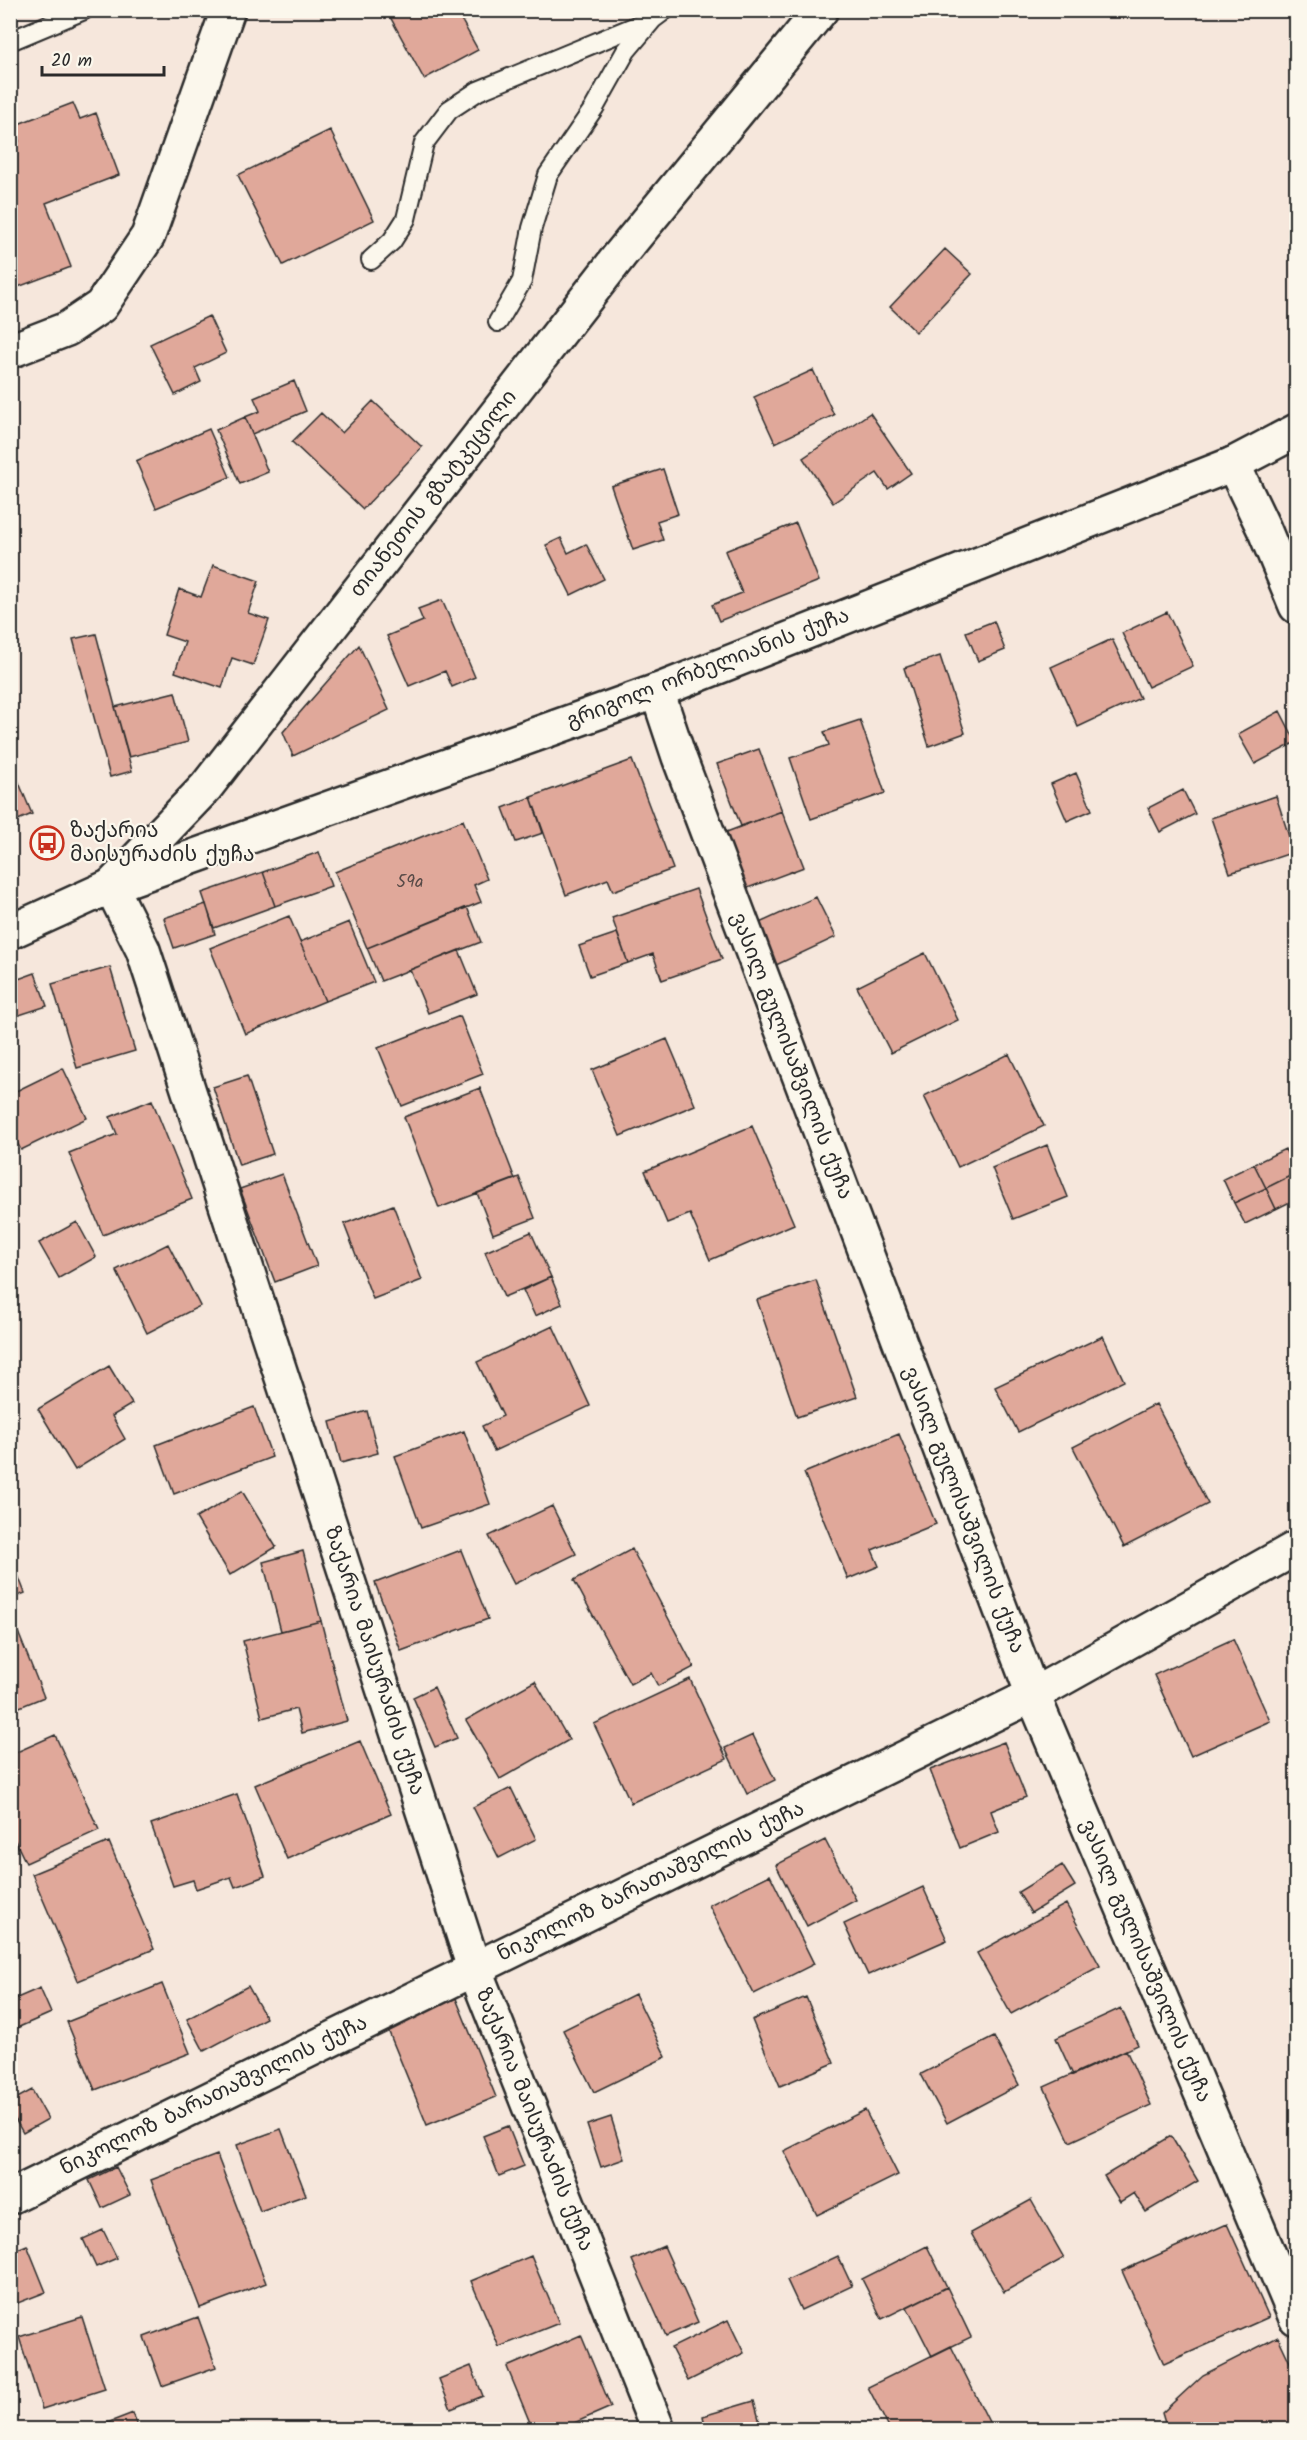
<svg xmlns="http://www.w3.org/2000/svg" width="1307" height="2440" viewBox="0 0 1307 2440" font-family="Kalam,'Noto Sans Georgian',sans-serif">
<style>
.building{fill:#e0a89a;stroke:#2b2b2b;stroke-width:1.5}
.lines{fill:none;stroke-linecap:round;stroke-linejoin:round}
.service-casing{stroke:#2b2b2b;stroke-width:22}
.minor-casing{stroke:#2b2b2b;stroke-width:38}
.tertiary-casing{stroke:#2b2b2b;stroke-width:38}
.secondary-casing{stroke:#2b2b2b;stroke-width:38}
.service{stroke:#fbf7ec;stroke-width:18}
.minor{stroke:#fbf7ec;stroke-width:33}
.tertiary{stroke:#fbf7ec;stroke-width:33}
.secondary{stroke:#fbf7ec;stroke-width:33}
.labels{text-anchor:middle;dominant-baseline:central;stroke-width:4.5;stroke-linejoin:round;paint-order:stroke}
.number-label{font-size:18px;fill:#584a47}
.street-label{font-size:21px;fill:#2b2b2b;stroke:#fbf7ec}
.poi-label{font-size:21px;fill:#2b2b2b;stroke:#fbf7ec;text-anchor:start}
</style>
<rect width="100%" height="100%" fill="#f6e7dc"/>
<filter id="ink" filterUnits="userSpaceOnUse"><feTurbulence type="fractalNoise" baseFrequency=".0167" numOctaves="2"/><feDisplacementMap in="SourceGraphic" scale="12" xChannelSelector="R" yChannelSelector="G"/><feConvolveMatrix kernelMatrix="1 2 1 2 8 2 1 2 1" color-interpolation-filters="sRGB"/></filter>
<g filter="url(#ink)">
<path class="building" d="M393,10H456L478,50L424,79L388,13Z
M456,10H481L462,21Z
M73,103L80,119L96,113L119,175L46,203L71,267L10,290V144L19,141L13,126Z
M330,130L374,220L283,265L238,175Z
M945,249L972,274L916,332L890,307Z
M209,316L226,353L195,368L201,382L175,395L150,344Z
M813,370L834,415L775,443L754,397Z
M294,381L306,411L252,434L245,417L260,411L254,398Z
M373,401L422,447L363,509L292,442L321,413L342,433Z
M870,413L911,473L888,489L877,473L833,503L803,458Z
M245,417L268,472L240,484L216,430Z
M209,429L230,477L156,508L136,461Z
M663,469L678,514L657,521L663,540L633,550L611,486Z
M796,523L819,581L719,621L712,605L742,593L725,551Z
M561,538L568,553L586,544L604,579L571,595L546,545Z
M213,565L259,581L248,613L269,620L253,665L232,658L222,688L175,672L185,642L164,635L179,589L201,597Z
M442,600L475,677L452,687L445,671L409,686L387,636L423,621L418,609Z
M1167,612L1193,666L1148,687L1122,633Z
M994,621L1005,650L978,661L966,632Z
M96,634L132,771L110,777L73,639Z
M1112,639L1140,698L1078,727L1051,667Z
M359,645L389,710L293,756L283,732Z
M940,656L965,733L929,746L904,668Z
M175,692L188,742L129,757L115,707Z
M1280,711L1296,742L1255,764L1238,734Z
M860,720L885,793L811,819L790,758L829,745L824,732Z
M759,749L782,811L741,826L717,764Z
M632,760L673,869L613,891L608,879L566,895L531,797Z
M10,761L32,814L18,820L12,806L10,807Z
M1076,773L1092,810L1067,821L1051,784Z
M1183,790L1195,814L1160,832L1148,808Z
M1276,796L1294,852L1230,873L1211,818Z
M531,797L543,833L516,842L503,808Z
M782,811L804,867L745,889L724,833Z
M463,820L487,879L474,885L481,902L367,948L335,872Z
M319,852L331,886L275,906L263,872Z
M263,872L275,906L214,928L202,893Z
M696,889L722,959L662,980L653,954L628,963L612,918Z
M816,897L836,937L774,966L755,925Z
M206,904L215,934L174,948L164,918Z
M467,907L481,942L381,981L367,948Z
M289,916L325,1001L245,1034L210,948Z
M349,922L374,982L325,1001L300,942Z
M617,933L628,963L590,976L579,946Z
M459,950L477,994L428,1013L410,970Z
M925,953L958,1020L891,1053L857,987Z
M110,967L135,1051L77,1068L52,984Z
M35,973L47,1006L10,1018V982Z
M460,1016L483,1074L402,1106L378,1048Z
M667,1039L695,1105L620,1136L592,1070Z
M1009,1054L1044,1126L958,1167L924,1096Z
M63,1068L87,1118L21,1150L10,1129V1094Z
M247,1076L273,1154L239,1165L213,1087Z
M480,1088L515,1179L439,1208L404,1117Z
M152,1100L192,1199L103,1235L69,1153L117,1134L110,1117Z
M752,1126L794,1224L710,1260L690,1214L667,1223L645,1171Z
M1047,1145L1068,1197L1013,1219L992,1168Z
M1285,1149L1296,1173L1266,1188L1254,1164Z
M1254,1164L1266,1188L1234,1203L1223,1179Z
M1296,1173V1199L1276,1209L1266,1188Z
M282,1174L317,1266L275,1282L240,1189Z
M519,1177L535,1218L493,1234L477,1193Z
M1266,1188L1276,1209L1245,1224L1234,1203Z
M393,1205L422,1280L373,1299L344,1224Z
M77,1222L96,1257L59,1278L39,1243Z
M531,1232L551,1277L504,1297L485,1252Z
M168,1244L200,1306L147,1333L116,1270Z
M551,1277L562,1304L535,1316L523,1290Z
M816,1280L857,1397L797,1417L757,1300Z
M553,1326L590,1406L494,1451L482,1426L503,1416L477,1362Z
M1103,1336L1124,1381L1018,1432L995,1387Z
M109,1366L132,1404L112,1416L125,1439L75,1470L38,1409Z
M1156,1404L1208,1504L1124,1547L1073,1447Z
M254,1407L272,1457L174,1494L156,1445Z
M367,1411L378,1453L341,1463L330,1422Z
M464,1431L490,1504L421,1528L395,1456Z
M899,1434L936,1524L872,1550L879,1566L848,1579L804,1473Z
M242,1491L276,1547L230,1575L196,1518Z
M552,1506L576,1554L514,1584L489,1536Z
M632,1549L694,1667L658,1686L651,1673L630,1684L574,1580Z
M461,1550L488,1619L401,1651L375,1583Z
M303,1551L321,1621L281,1631L263,1562Z
M10,1555L25,1593L10,1599Z
M10,1612L44,1697L10,1711Z
M321,1621L347,1721L302,1733L296,1709L262,1718L243,1641Z
M1233,1639L1270,1721L1191,1756L1154,1675Z
M690,1679L727,1759L631,1803L594,1724Z
M535,1681L569,1740L500,1779L466,1720Z
M434,1687L457,1738L435,1747L413,1697Z
M55,1735L99,1830L26,1863L10,1830V1755Z
M753,1735L775,1780L747,1794L725,1748Z
M360,1741L391,1814L287,1859L255,1785Z
M1004,1742L1026,1797L991,1811L999,1832L960,1848L930,1770Z
M511,1788L536,1839L499,1858L473,1807Z
M237,1794L265,1876L235,1887L231,1877L196,1889L193,1880L173,1886L151,1824Z
M825,1840L856,1900L807,1926L776,1865Z
M109,1842L154,1949L78,1981L32,1874Z
M1062,1865L1075,1886L1031,1913L1018,1892Z
M770,1875L814,1964L754,1994L709,1905Z
M923,1887L947,1940L868,1975L844,1924Z
M1066,1904L1100,1966L1011,2014L977,1953Z
M162,1984L190,2053L95,2090L67,2022Z
M248,1986L266,2018L204,2051L187,2019Z
M40,1988L51,2013L10,2031V2001Z
M635,1994L666,2057L594,2092L563,2030Z
M455,1996L496,2097L427,2125L386,2025Z
M806,1997L834,2063L780,2086L752,2020Z
M1121,2008L1138,2045L1073,2075L1056,2038Z
M994,2037L1019,2085L947,2123L921,2074Z
M1126,2050L1151,2105L1070,2142L1044,2087Z
M32,2090L48,2119L23,2133L10,2110V2102Z
M865,2110L898,2175L817,2215L784,2151Z
M611,2117L624,2159L601,2167L587,2125Z
M508,2126L524,2166L499,2176L483,2136Z
M281,2129L306,2195L260,2211L237,2145Z
M1171,2136L1198,2181L1146,2212L1134,2193L1120,2202L1104,2176Z
M217,2155L266,2283L200,2308L151,2180Z
M116,2167L130,2195L102,2208L89,2180Z
M1031,2200L1064,2258L1004,2292L971,2233Z
M1227,2224L1269,2317L1164,2364L1122,2271Z
M103,2230L117,2258L96,2267L83,2239Z
M27,2245L46,2292L10,2306V2252Z
M664,2246L698,2322L666,2336L632,2260Z
M927,2246L947,2287L882,2319L862,2279Z
M531,2256L559,2323L499,2347L471,2281Z
M838,2256L852,2286L801,2310L787,2280Z
M947,2287L971,2337L932,2356L907,2307Z
M82,2317L105,2389L42,2409L19,2337Z
M198,2317L216,2367L162,2386L144,2337Z
M728,2320L744,2353L688,2381L671,2348Z
M581,2335L611,2407L558,2430H533L507,2367Z
M1278,2337L1296,2375V2430H1215L1212,2424L1200,2430H1167L1162,2413L1203,2375Z
M951,2346L993,2430H890L868,2387Z
M471,2366L483,2396L451,2409L439,2379Z
M754,2401L762,2430H706L703,2416Z
M133,2413L139,2430H89Z"/>
<g class="lines">
<g class="service-casing">
<path id="service" d="M10,41L84,10
M371,260L392,241L406,219L424,143L449,110L478,91L653,19
M498,322L522,281L532,228L548,175L594,108L626,51L653,19L665,10"/>
</g>
<g class="minor-casing">
<path id="minor" d="M10,351L67,329L101,306L148,236L228,10
M1233,464L1264,529L1296,606
M657,691L679,757L1033,1695L1296,2318
M10,2197L1033,1695L1296,1548"/>
</g>
<g class="tertiary-casing">
<path id="tertiary" d="M658,2430L474,1968L143,950L111,886L206,787L620,255L821,10"/>
</g>
<g class="secondary-casing">
<path id="secondary" d="M10,932L111,886L657,691L1233,464L1296,431"/>
</g>
<use href="#service" class="service"/>
<use href="#minor" class="minor"/>
<use href="#tertiary" class="tertiary"/>
<use href="#secondary" class="secondary"/>
</g>
</g>
<defs>
<g id="bus-ring" transform="scale(1.725)"><circle r="9.5" fill="#fbf7ec" stroke="#c8321e" stroke-width="1.5"/><path d="M-5-6H5V4H4V6H2V4H-2V6H-4V4H-5ZM-3.5-4V0h7V-4ZM-3.5 1.2v1.5H-2V1.2ZM2 1.2v1.5H3.5V1.2Z" fill="#c8321e"/></g>
</defs>
<g fill-rule="evenodd">
<use href="#bus-ring" x="47" y="843"/>
</g>
<g class="labels">
<g class="number-label">
<text x="410" y="882">59a</text>
</g>
<g class="street-label">
<text transform="translate(434 494) rotate(-52)">თიანეთის გზატკეცილი</text>
<text transform="translate(708 669) rotate(-21)">გრიგოლ ორბელიანის ქუჩა</text>
<text transform="translate(791 1056) rotate(69)">ვასილ გულისაშვილის ქუჩა</text>
<text transform="translate(963 1510) rotate(69)">ვასილ გულისაშვილის ქუჩა</text>
<text transform="translate(374 1661) rotate(72)">ზაქარია მაისურაძის ქუჩა</text>
<text transform="translate(651 1882) rotate(-26)">ნიკოლოზ ბარათაშვილის ქუჩა</text>
<text transform="translate(1145 1961) rotate(67)">ვასილ გულისაშვილის ქუჩა</text>
<text transform="translate(214 2096) rotate(-26)">ნიკოლოზ ბარათაშვილის ქუჩა</text>
<text transform="translate(534 2120) rotate(68)">ზაქარია მაისურაძის ქუჩა</text>
</g>
<g class="poi-label">
<text x="70" y="831">ზაქარია<tspan x="70" dy="24">მაისურაძის ქუჩა</tspan></text>
</g>
</g>
<rect width="1307" height="2440" fill="none" stroke="#fbf7ec" stroke-width="36"/>
<rect x="18" y="18" width="1271" height="2404" fill="none" stroke="#2b2b2b" stroke-width="2" filter="url(#ink)"/>
<path d="M42 66v9h122v-9" fill="none" stroke="#2b2b2b" stroke-width="3"/>
<text x="51" y="66" font-size="18" fill="#2b2b2b" stroke="#fbf7ec" stroke-width="4.5" paint-order="stroke">20 m</text>
</svg>
